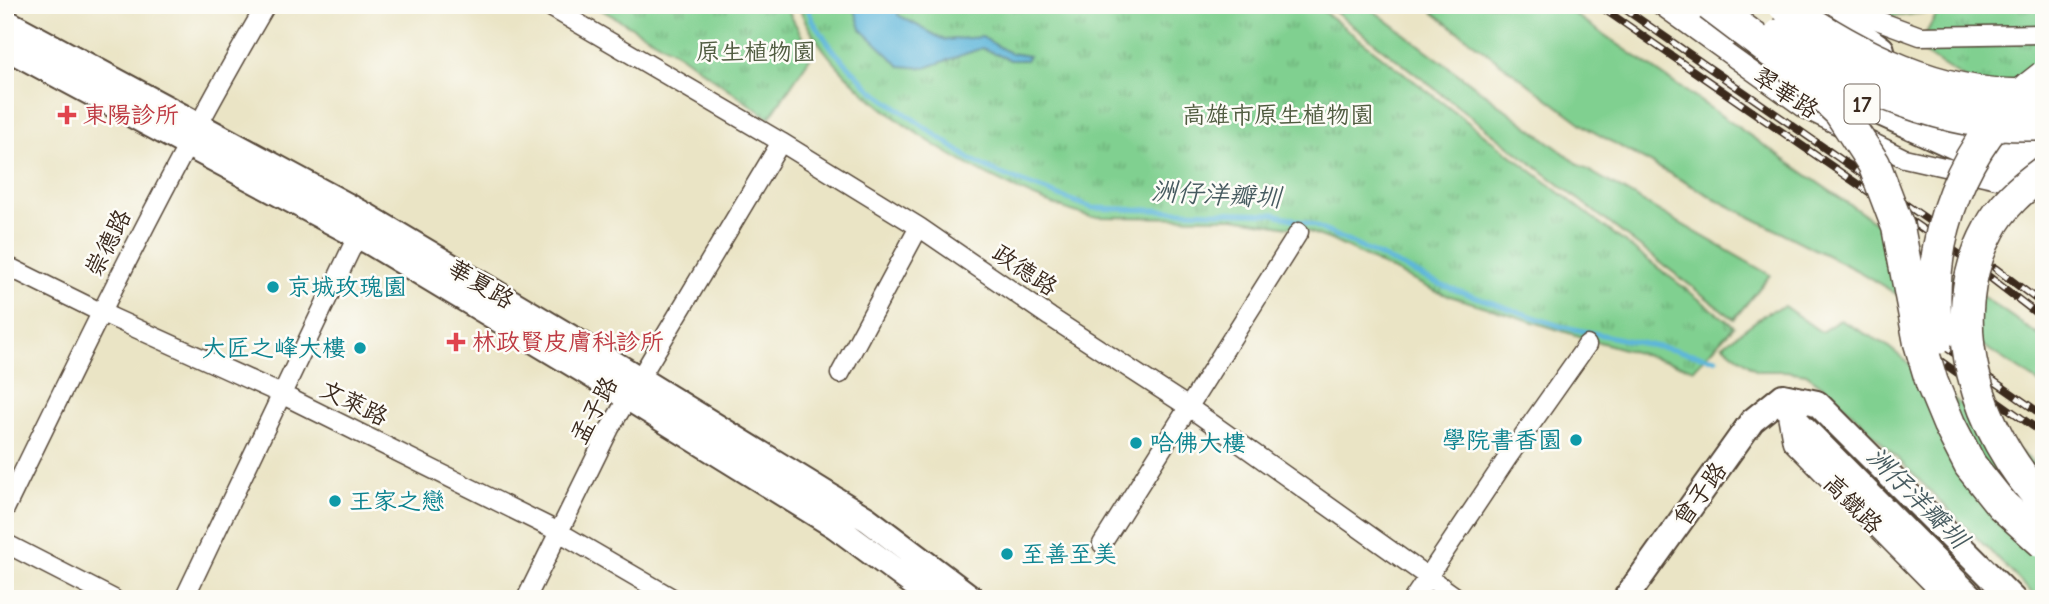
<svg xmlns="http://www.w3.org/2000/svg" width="2049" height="604" viewBox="0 0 2049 604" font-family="'Comic Neue','LXGW WenKai TC',sans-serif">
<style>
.grass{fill:#80d090;stroke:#5e7d57;stroke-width:2}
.park{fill:url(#park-tufts);stroke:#5e7d57;stroke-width:2}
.water{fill:#5db6da;stroke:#4c707c;stroke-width:2}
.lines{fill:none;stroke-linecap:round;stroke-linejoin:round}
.stream{stroke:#5db6da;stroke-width:5}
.street-casing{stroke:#554637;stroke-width:21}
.secondary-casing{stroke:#554637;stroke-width:28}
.primary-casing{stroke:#554637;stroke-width:32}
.street{stroke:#fff;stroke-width:18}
.secondary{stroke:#fff;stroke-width:24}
.primary{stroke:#fff;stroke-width:28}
.rail-casing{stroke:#3b2a1e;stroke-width:8}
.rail{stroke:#fdfcf7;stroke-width:5;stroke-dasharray:16;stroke-linecap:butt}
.highway-bridge-casing{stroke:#554637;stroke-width:35;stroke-linecap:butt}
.highway-bridge{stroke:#fff;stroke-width:32}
.health-dot{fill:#e0444e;stroke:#fdfcf7;stroke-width:2.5}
.culture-dot{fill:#0f9aa8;stroke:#fdfcf7;stroke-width:2.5}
.labels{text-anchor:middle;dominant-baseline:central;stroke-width:5;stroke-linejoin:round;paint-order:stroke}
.shield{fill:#fdfcf7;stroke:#75695f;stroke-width:2}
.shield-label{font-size:23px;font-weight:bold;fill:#3b2a1e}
.park-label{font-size:24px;fill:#505c40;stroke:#fdfcf7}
.street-label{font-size:24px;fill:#3b2a1e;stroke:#fdfcf7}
.health-label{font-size:24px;fill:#be3a42;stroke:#fdfcf7;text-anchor:start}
.culture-label{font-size:24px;fill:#0d838f;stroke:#fdfcf7;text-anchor:start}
.water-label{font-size:26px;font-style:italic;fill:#475b60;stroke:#fdfcf7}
</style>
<defs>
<pattern id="park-tufts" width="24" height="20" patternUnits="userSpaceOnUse" patternTransform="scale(1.75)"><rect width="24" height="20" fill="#80d090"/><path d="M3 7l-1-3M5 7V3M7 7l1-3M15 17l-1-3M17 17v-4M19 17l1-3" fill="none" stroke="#6aa975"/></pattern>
</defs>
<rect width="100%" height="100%" fill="#fdfcf7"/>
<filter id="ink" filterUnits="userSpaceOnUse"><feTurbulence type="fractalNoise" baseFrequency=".0143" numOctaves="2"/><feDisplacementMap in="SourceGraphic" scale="14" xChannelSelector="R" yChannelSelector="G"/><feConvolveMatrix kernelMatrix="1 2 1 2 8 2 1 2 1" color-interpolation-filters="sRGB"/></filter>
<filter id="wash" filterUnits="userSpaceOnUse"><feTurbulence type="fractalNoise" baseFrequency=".00686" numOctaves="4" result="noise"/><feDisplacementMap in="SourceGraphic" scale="28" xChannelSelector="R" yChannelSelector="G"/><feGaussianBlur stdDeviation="1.57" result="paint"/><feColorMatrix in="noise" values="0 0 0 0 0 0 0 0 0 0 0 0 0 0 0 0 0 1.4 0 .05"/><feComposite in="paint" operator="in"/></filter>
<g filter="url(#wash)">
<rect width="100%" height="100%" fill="#eae4c5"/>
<path class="grass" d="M1326,5H1366L1581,166L1770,275L1734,319Z
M1423,5H1561L2044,339V386L1988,349L1858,271L1725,204L1590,130Z
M1784,306L1821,332L1840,320L1886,345L2044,471V599H2038L1831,392L1806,374L1786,371H1757L1723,345L1768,312Z"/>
<path class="park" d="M593,5H785L812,55L769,118L679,54Z
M798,5H1315L1734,326L1694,369L1585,338L1437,292L1331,240L1301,229L1234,218L1091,217C996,191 835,101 798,5Z
M1875,5H1933L1929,12L1892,17Z
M1942,5H2044V128L1917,49Z"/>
<path class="water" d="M856,5H899L898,15L944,40L982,37L1010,53L1029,56L1026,60H1010L982,48L925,68L900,66L861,29L854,7Z"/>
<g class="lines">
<path class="stream" d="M807,5L812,20L834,51L872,90L970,159L993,171L1092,208L1275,214L1313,225L1441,285L1560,326L1716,359
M1979,589L1989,599"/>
</g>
</g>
<g filter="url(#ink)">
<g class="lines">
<g class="street-casing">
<path id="street" d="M547,5L781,142L919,227L1050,317L1190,408L1459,599
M1660,5L1805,109L1904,158L2015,183
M1836,5L1920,36L2044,34
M5,265L100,312L281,394L559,532L674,599
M840,374L919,227
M1786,409L1792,442L1947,599
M5,509C88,338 170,169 266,5
M5,543L114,599
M1102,544L1299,232
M184,599L362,226
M526,599L610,428L781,142
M1413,599L1508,457L1587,345"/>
</g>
<g class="secondary-casing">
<path id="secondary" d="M5,21L367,216L607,359L867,519L973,599
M5,47L371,243L586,372L835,526L934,599
M1783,396L1817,403L2013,599
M1783,396L1798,422L1973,599
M1625,599L1752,421L1783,396"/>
</g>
<g class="primary-casing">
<path id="primary" d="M1689,5L1727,32
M1819,5L1880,50
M1814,81L2044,185
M1976,118L2006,140L2044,155"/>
</g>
<use href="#street" class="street"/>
<use href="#secondary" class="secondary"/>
<use href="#primary" class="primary"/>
<g class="rail-casing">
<path id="rail" d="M1598,5L1966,259L2044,319
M1619,5L1941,229
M1995,268L2044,305
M1938,342L2044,416
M1932,355L2044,434"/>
</g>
<use href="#rail" class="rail"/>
<g class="highway-bridge-casing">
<path id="highway-bridge" d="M1710,5L1796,70L1840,112L1874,164L1898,227L1920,343L1932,383L1949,424L1970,465L2002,505L2044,543
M1784,5C1857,56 1941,99 2032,95
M1780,35C1851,87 1955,130 2044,124
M2044,172C2022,188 2002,205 1989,230C1940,319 1978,434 2044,502
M1937,338C1924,239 1962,137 2044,77"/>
</g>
<use href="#highway-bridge" class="highway-bridge"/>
</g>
</g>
<g class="health-dot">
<path d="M63.5 104.5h7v7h7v7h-7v7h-7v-7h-7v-7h7z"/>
<path d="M452.5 331.5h7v7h7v7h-7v7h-7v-7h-7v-7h7z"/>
</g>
<g class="culture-dot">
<circle cx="273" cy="287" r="7"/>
<circle cx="360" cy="348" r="7"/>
<circle cx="1576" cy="440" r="7"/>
<circle cx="1136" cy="443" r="7"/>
<circle cx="335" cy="501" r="7"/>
<circle cx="1007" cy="554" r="7"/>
</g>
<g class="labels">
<rect class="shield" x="1844.5" y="84.5" width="35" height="39" rx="5"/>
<g class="shield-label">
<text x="1862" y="104">17</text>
</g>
<g class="park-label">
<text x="756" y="52">原生植物園</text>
<text x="1278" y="115">高雄市原生植物園</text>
</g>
<g class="street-label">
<text transform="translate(1786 93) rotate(33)">翠華路</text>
<text transform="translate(108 243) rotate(-63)">崇德路</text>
<text transform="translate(1025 270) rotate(34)">政德路</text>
<text transform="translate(481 284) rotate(31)">華夏路</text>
<text transform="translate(354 403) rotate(26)">文萊路</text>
<text transform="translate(594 410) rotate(-62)">孟子路</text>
<text transform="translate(1700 494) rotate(-54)">曾子路</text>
<text transform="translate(1853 504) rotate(45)">高鐵路</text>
</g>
<g class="health-label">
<text x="83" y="115">東陽診所</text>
<text x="472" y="342">林政賢皮膚科診所</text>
</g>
<g class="culture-label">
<text x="287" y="287">京城玫瑰園</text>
<text x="346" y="348" text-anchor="end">大匠之峰大樓</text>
<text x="1562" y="440" text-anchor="end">學院書香園</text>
<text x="1150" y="443">哈佛大樓</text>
<text x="349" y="501">王家之戀</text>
<text x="1021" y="554">至善至美</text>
</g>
<g class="water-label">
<text transform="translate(1216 195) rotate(3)">洲仔洋瓣圳</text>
<text transform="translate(1917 498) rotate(45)">洲仔洋瓣圳</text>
</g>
</g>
<rect width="2049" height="604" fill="none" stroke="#fdfcf7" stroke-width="28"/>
</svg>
